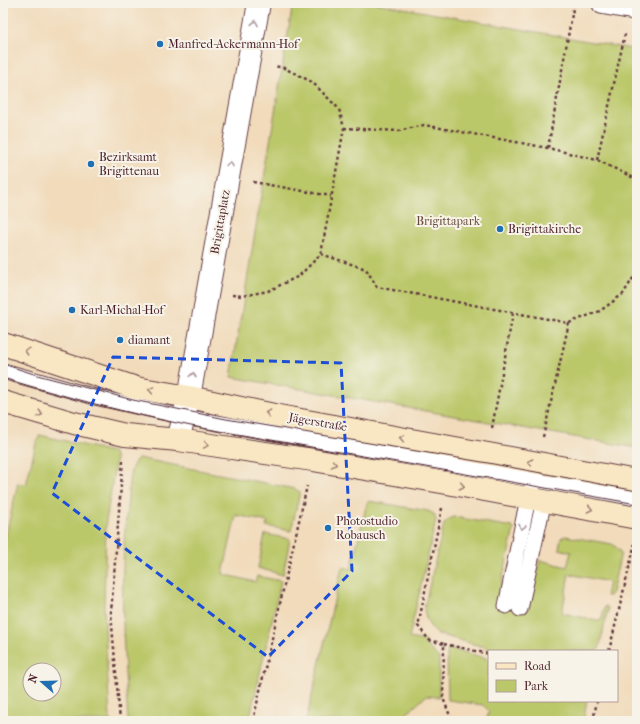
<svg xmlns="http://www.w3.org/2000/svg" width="640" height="724" viewBox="0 0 640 724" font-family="'IM FELL French Canon',serif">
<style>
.green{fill:#bbc86a;stroke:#82744a;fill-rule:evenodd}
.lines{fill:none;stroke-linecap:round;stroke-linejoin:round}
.service-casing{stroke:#633b41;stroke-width:17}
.minor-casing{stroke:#633b41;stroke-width:24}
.secondary-casing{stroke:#633b41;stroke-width:24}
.path{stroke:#633b41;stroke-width:2.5;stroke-dasharray:3 3;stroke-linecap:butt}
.service{stroke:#fff;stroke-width:15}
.minor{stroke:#fff;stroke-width:22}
.secondary{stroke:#f9e7c3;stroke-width:22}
.tram{stroke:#4a1f2b;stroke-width:1}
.oneway{stroke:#ae9aa0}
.oneway2{stroke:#a28377}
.marked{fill:none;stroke:#1d4ed8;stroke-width:3;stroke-dasharray:8 5;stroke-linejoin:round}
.poi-dot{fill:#1f6fb2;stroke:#f7f3e8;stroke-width:1.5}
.labels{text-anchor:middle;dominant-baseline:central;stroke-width:4;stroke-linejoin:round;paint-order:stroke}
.poi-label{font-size:12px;fill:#4a1f2b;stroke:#f7f3e8;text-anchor:start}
.park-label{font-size:12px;fill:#66493b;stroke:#f7f3e8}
.street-label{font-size:12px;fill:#4a1f2b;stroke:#f7f3e8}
</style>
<rect width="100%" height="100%" fill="#f7f3e8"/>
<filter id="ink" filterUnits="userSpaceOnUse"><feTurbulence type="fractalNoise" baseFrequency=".025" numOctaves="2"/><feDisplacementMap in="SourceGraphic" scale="8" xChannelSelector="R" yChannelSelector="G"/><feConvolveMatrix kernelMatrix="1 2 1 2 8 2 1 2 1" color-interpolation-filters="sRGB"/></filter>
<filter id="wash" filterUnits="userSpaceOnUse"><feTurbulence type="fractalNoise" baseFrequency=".012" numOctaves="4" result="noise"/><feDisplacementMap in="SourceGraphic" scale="16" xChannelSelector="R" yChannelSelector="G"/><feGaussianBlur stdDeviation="0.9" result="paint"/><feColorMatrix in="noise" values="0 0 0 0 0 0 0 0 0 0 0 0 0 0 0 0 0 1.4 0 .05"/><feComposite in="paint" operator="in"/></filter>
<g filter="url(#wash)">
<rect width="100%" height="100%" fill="#f1dbbb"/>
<path class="green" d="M293,3H375L637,50V448L231,377Z
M40,435L108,451L114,453L116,459L106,521L104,608L110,721H3V547L18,483L26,485L36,443ZM30,670H54V694H30Z
M138,458L295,489L300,492L291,531L266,526L268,522L236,515L223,574L255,582L257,576L281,581L249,721H128C123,647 119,573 128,499C129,486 128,468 138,458Z
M369,501L428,511L434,514L436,520L409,638L426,641V645L439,658V697L426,696L402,718L401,721H306L342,567L351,569L367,503Z
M454,517L512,527L514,529L497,603L528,610L540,560L567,567L571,552L559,549L561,538L565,536L612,544L617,548L621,553L612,592L609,596H606L609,582L569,574L562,613L601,621L605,606L608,608L599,649L596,651H499L437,634C429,626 425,619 424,608L444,524L449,519Z
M265,534L290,539L283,575L258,568Z
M449,648L489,659V701H587L583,721H486L489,711L483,705L448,700L447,653Z"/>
</g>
<g filter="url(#ink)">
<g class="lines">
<g class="service-casing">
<path id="service" d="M3,371L95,397L184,417L637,498
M506,606L528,498L532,489
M520,609L544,500"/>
</g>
<g class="minor-casing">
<path id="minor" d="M603,3L637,9
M178,440L189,397L259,3"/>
</g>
<g class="secondary-casing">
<path id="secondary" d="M3,344L136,388L189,397L279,416L637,481
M3,402L74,423L125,435L178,440L313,460L447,483L637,518"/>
</g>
<path class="path" d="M344,128L398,131L424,125L548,148L597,160L636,179L637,181
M548,148L574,3
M597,160L625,34
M253,182L331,196
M321,254L366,269L377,287L569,323L600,311L623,294L637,272
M232,295L242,296L268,291L299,276L321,254L344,128L339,109L312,82L284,68L274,66
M492,428L513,313
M543,437L569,323
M442,508L418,626L429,640L444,644L443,698L452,721
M444,644L489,654
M609,651L635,543
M120,721L111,613L123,460
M253,721L307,486
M593,721L597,701"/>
<use href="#service" class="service"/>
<use href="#minor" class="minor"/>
<use href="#secondary" class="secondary"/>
<path class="tram" d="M3,364L37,375L133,400L226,419L488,463L637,491
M3,378C65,397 127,413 191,426L637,504"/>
</g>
<defs><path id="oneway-chevron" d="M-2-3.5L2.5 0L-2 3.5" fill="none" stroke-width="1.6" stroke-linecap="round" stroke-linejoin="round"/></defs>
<g class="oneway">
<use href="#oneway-chevron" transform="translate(255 23) rotate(-80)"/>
<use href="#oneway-chevron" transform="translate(230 164) rotate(-80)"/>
<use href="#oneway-chevron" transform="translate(193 375) rotate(-80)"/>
<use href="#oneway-chevron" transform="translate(522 527) rotate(102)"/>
</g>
<g class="oneway2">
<use href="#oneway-chevron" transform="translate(27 351) rotate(-162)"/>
<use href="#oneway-chevron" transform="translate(151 390) rotate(-170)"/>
<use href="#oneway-chevron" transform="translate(268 413) rotate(-168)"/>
<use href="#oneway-chevron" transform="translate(40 414) rotate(17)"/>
<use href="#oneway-chevron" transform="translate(402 438) rotate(-169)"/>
<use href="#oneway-chevron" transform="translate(206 445) rotate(9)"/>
<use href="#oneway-chevron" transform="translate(530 462) rotate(-169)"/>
<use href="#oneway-chevron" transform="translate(334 464) rotate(10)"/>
<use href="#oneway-chevron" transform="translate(462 486) rotate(11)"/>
<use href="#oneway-chevron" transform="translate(590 509) rotate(11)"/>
</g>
</g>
<path class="marked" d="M113,357L341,363L352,571L268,657L52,493Z"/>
<g class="poi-dot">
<circle cx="160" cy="44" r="4"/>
<circle cx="91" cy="164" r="4"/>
<circle cx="500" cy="229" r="4"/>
<circle cx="72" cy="310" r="4"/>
<circle cx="120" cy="340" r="4"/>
<circle cx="328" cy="528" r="4"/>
</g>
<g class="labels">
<g class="poi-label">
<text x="168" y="44">Manfred-Ackermann-Hof</text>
<text x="99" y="157">Bezirksamt<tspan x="99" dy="14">Brigittenau</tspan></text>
<text x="508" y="229">Brigittakirche</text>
<text x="80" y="310">Karl-Michal-Hof</text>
<text x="128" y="340">diamant</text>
<text x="336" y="521">Photostudio<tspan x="336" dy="14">Robausch</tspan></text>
</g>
<g class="park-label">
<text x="448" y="221">Brigittapark</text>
</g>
<g class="street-label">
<text transform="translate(220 222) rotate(-80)">Brigittaplatz</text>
<text transform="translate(318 422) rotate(10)">Jägerstraße</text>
</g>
</g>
<rect width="640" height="724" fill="none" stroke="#f7f3e8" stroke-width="16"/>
<rect x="488" y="650" width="130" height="52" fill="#f7f3e8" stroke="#b29e9c"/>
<rect x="496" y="663" width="20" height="6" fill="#f9e7c3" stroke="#b29e9c"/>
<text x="524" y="670" font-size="12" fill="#4a1f2b">Road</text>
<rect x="496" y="680" width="20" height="12" fill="#bbc86a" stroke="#b29e9c"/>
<text x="524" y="690" font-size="12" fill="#4a1f2b">Park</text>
<g transform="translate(42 682) rotate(290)"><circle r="19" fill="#f7f3e8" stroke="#b29e9c"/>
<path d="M0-3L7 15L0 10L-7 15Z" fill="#1f6fb2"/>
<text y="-6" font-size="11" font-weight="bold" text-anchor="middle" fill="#4a1f2b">N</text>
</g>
</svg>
